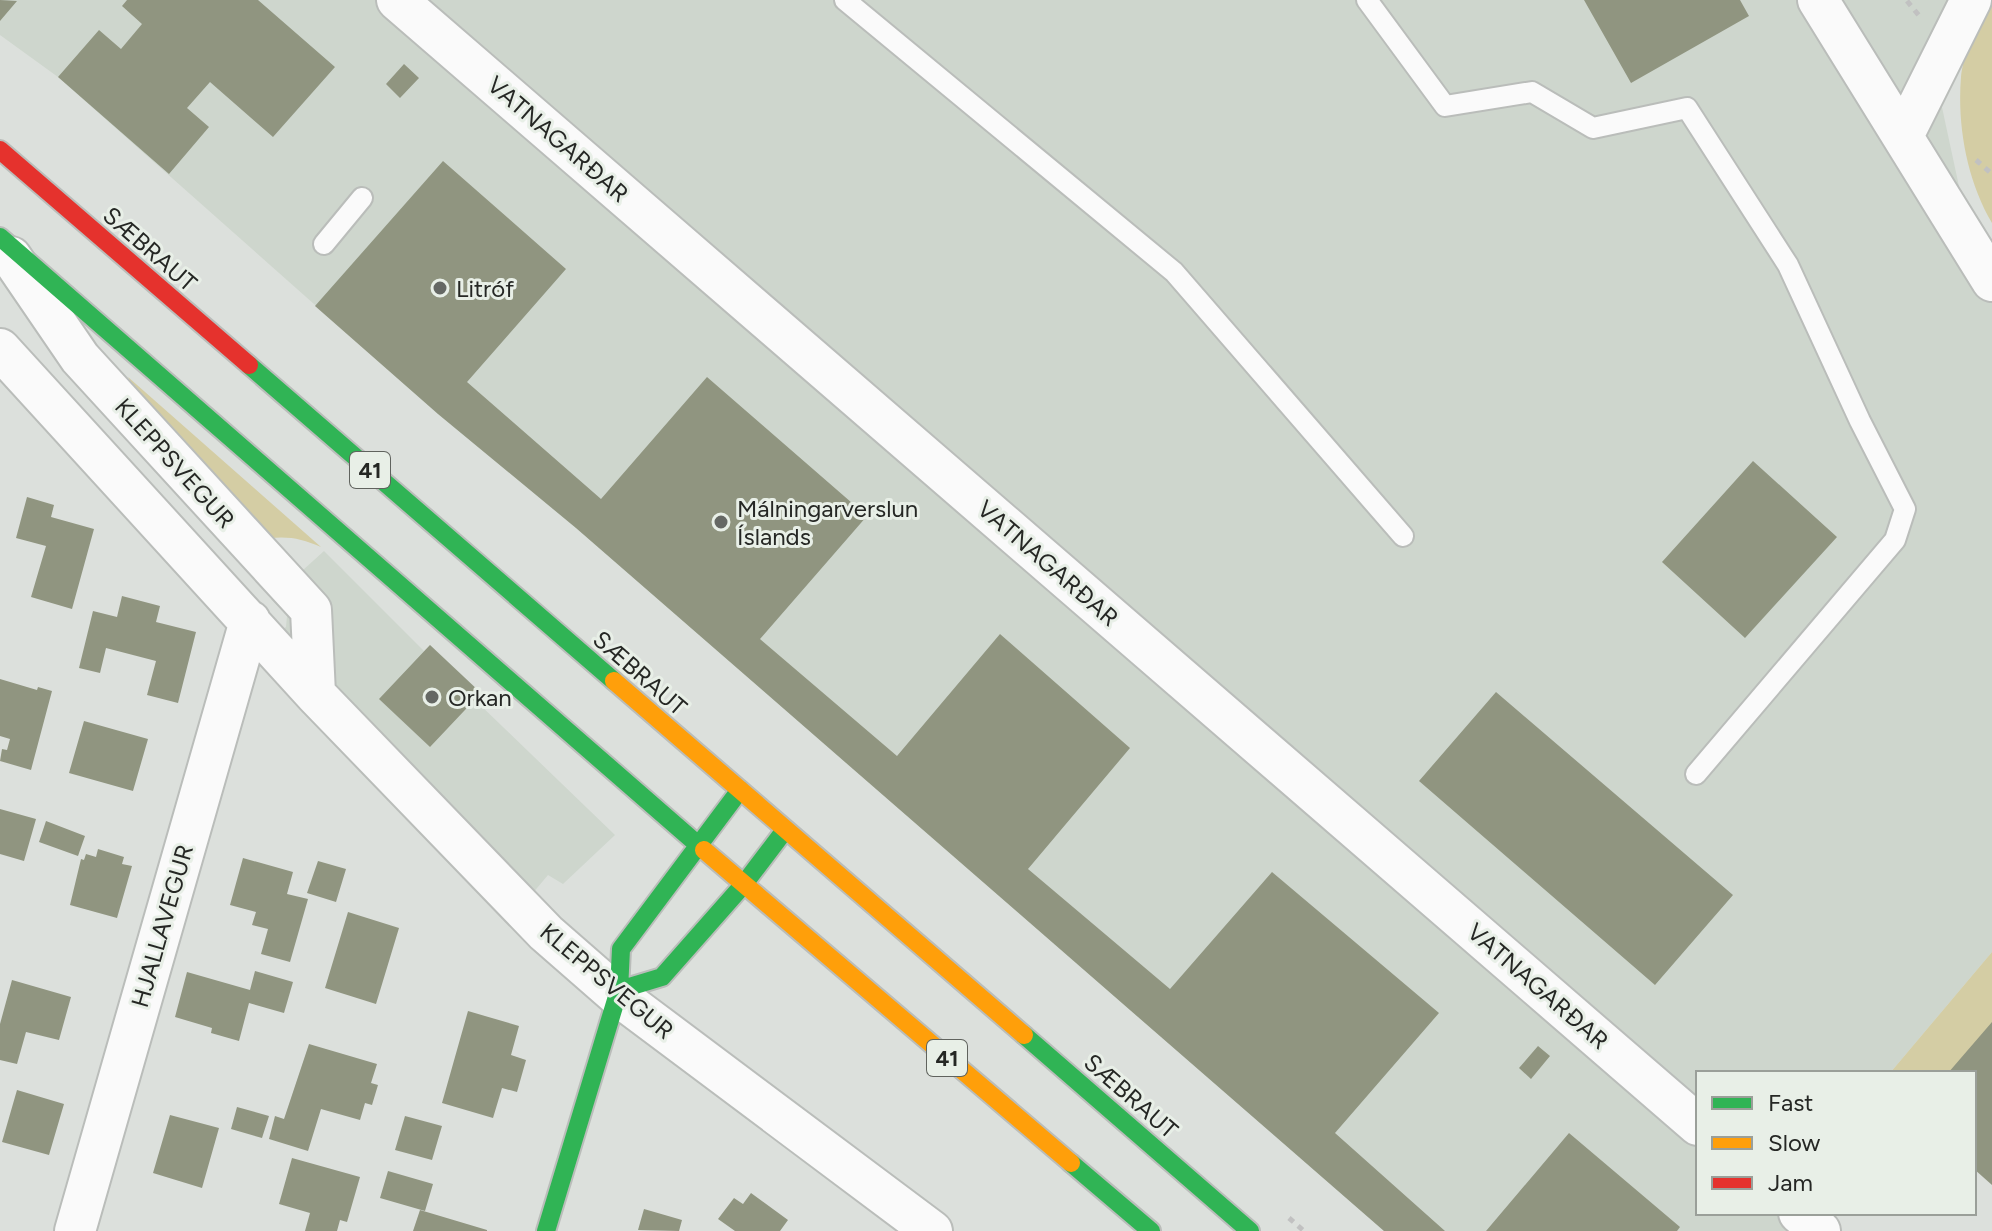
<svg xmlns="http://www.w3.org/2000/svg" width="1992" height="1231" viewBox="0 0 1992 1231" font-family="Figtree,sans-serif">
<style>
.built{fill:#ced6cd}
.green{fill:#d4cda4}
.building{fill:#909580}
.lines{fill:none;stroke-linecap:round;stroke-linejoin:round}
.lane-casing{stroke:#babdba;stroke-width:24}
.street-casing{stroke:#babdba;stroke-width:44}
.fast-casing{stroke:#babdba;stroke-width:22}
.slow-casing{stroke:#babdba;stroke-width:22}
.jam-casing{stroke:#babdba;stroke-width:22}
.path{stroke:#c1c1c1;stroke-width:5;stroke-dasharray:6 6;stroke-linecap:butt}
.lane{stroke:#fafafa;stroke-width:20}
.street{stroke:#fafafa;stroke-width:40}
.fast{stroke:#30b455;stroke-width:18}
.slow{stroke:#ff9f0a;stroke-width:18}
.jam{stroke:#e5322d;stroke-width:18}
.poi-dot{fill:#656864;stroke:#e8efe7;stroke-width:3}
.labels{text-anchor:middle;dominant-baseline:central;stroke-width:6;stroke-linejoin:round;paint-order:stroke}
.shield{fill:#e8efe7;stroke:#60635e;stroke-width:2}
.shield-label{font-size:22px;font-weight:bold;fill:#252724}
.street-label{font-size:24px;fill:#252724;stroke:#e8efe7}
.poi-label{font-size:24px;fill:#252724;stroke:#e8efe7;text-anchor:start}
</style>
<rect width="100%" height="100%" fill="#dce0dc"/>
<path class="built" d="M0,0H1992V10L1940,98L1960,191L1992,247V952L1890,1073H1698V1213H1777L1797,1231H1384L576,528L438,414L58,77L0,35Z
M324,551L424,651L430,645L481,693L475,700L615,835L563,884L548,875L532,894L282,630L286,627L287,616L271,599Z"/>
<path class="green" d="M1987,0H1992V223C1967,180 1957,126 1961,77C1963,56 1978,19 1987,0Z
M128,377L321,547C303,539 290,536 270,538L144,407Z
M1992,952V1045L1967,1073H1890Z"/>
<path class="building" d="M0,0L17,1L0,21Z
M127,0H258L335,67L273,137L210,82L187,108L209,127L169,174L58,77L99,30L121,49L142,24L122,6Z
M1584,0H1740L1749,16L1631,83Z
M404,64L419,78L400,98L386,84Z
M443,161L566,269L467,382L601,499L707,377L867,516L760,639L897,756L1000,634L1130,748L1028,869L1170,989L1272,872L1439,1013L1335,1133L1445,1231H1384L576,528L438,414L315,306Z
M1753,461L1837,537L1745,638L1662,562Z
M27,497L54,505L51,517L94,529L72,609L31,597L46,546L16,538Z
M122,596L160,606L156,622L196,632L178,703L147,695L156,661L106,648L100,673L79,668L93,611L117,617Z
M430,645L481,693L430,747L379,699Z
M0,679L37,690L38,687L52,691L31,770L0,761L2,749L7,750L10,739L0,736Z
M1496,692L1733,895L1655,985L1419,781Z
M84,721L148,739L133,791L69,773Z
M0,809L36,819L24,861L0,854Z
M46,821L85,836L78,856L39,842Z
M98,849L124,857L122,864L132,866L117,918L70,905L81,859L84,860L86,854L96,857Z
M243,858L293,872L287,894L308,899L290,962L261,954L268,929L252,925L256,912L230,905Z
M318,861L346,869L336,902L307,893Z
M348,912L399,928L376,1004L325,988Z
M255,971L293,982L284,1013L249,1003L239,1041L211,1033L212,1028L175,1017L187,972L250,990Z
M12,980L71,997L59,1040L26,1032L17,1064L0,1060V1024Z
M468,1011L519,1026L511,1055L526,1060L517,1092L502,1088L493,1118L442,1103Z
M1992,1022V1185L1974,1169V1073H1948Z
M309,1044L377,1064L371,1083L378,1085L372,1105L365,1103L360,1120L321,1109L308,1151L269,1139L275,1116L284,1119Z
M1538,1046L1550,1056L1531,1079L1519,1068Z
M17,1090L64,1104L49,1155L2,1142Z
M237,1107L269,1116L262,1138L231,1129Z
M170,1115L219,1128L202,1188L153,1173Z
M405,1116L442,1126L432,1160L395,1150Z
M1569,1133L1680,1227L1677,1231H1486Z
M292,1158L360,1177L347,1222L340,1220L337,1231H305L310,1213L279,1204Z
M388,1171L433,1184L425,1211L380,1198Z
M751,1193L788,1220L780,1231H735L718,1219L734,1198L743,1204Z
M644,1209L682,1220L679,1231L638,1230Z
M420,1210L487,1230V1231H413Z"/>
<g class="lines">
<g class="lane-casing">
<path id="lane" d="M845,0L1174,272L1403,536
M1367,0L1445,106L1532,92L1593,128L1687,108L1788,265L1860,421L1905,509L1895,540L1696,774
M324,244L362,198"/>
</g>
<g class="street-casing">
<path id="street" d="M397,0L1698,1125
M1818,0L1992,281
M1903,136L1971,0
M11,257L80,358L311,610L315,694
M0,349L315,694L546,933L617,995L932,1231
M1799,1213L1820,1231
M75,1231L250,621"/>
</g>
<g class="fast-casing">
<path id="fast" d="M0,237L704,850
M249,365L614,681
M619,990L662,977L744,884L785,830
M1024,1035L1250,1231
M1071,1163L1151,1231
M546,1231L619,990L621,949L740,790"/>
</g>
<g class="slow-casing">
<path id="slow" d="M614,681L1024,1035
M704,850L1071,1163"/>
</g>
<g class="jam-casing">
<path id="jam" d="M0,150L249,365"/>
</g>
<path class="path" d="M1907,1L1921,18
M1976,160L1992,174
M1289,1218L1304,1231"/>
<use href="#lane" class="lane"/>
<use href="#street" class="street"/>
<use href="#fast" class="fast"/>
<use href="#slow" class="slow"/>
<use href="#jam" class="jam"/>
</g>
<g class="poi-dot">
<circle cx="440" cy="288" r="8"/>
<circle cx="721" cy="522" r="8"/>
<circle cx="432" cy="697" r="8"/>
</g>
<g class="labels">
<g class="shield">
<rect x="350" y="452" width="40" height="36" rx="6"/>
<rect x="927" y="1040" width="40" height="36" rx="6"/>
</g>
<g class="shield-label">
<text x="370" y="470">41</text>
<text x="947" y="1058">41</text>
</g>
<g class="street-label">
<text transform="translate(558 139) rotate(41)">VATNAGARÐAR</text>
<text transform="translate(150 249) rotate(41)">SÆBRAUT</text>
<text transform="translate(175 463) rotate(48)">KLEPPSVEGUR</text>
<text transform="translate(1048 563) rotate(41)">VATNAGARÐAR</text>
<text transform="translate(640 673) rotate(41)">SÆBRAUT</text>
<text transform="translate(162 926) rotate(-74)">HJALLAVEGUR</text>
<text transform="translate(607 981) rotate(40)">KLEPPSVEGUR</text>
<text transform="translate(1538 986) rotate(41)">VATNAGARÐAR</text>
<text transform="translate(1131 1096) rotate(41)">SÆBRAUT</text>
</g>
<g class="poi-label">
<text x="456" y="288">Litróf</text>
<text x="737" y="508">Málningarverslun<tspan x="737" dy="28">Íslands</tspan></text>
<text x="448" y="697">Orkan</text>
</g>
</g>
<rect x="1696" y="1071" width="280" height="144" fill="#e8efe7" stroke="#9a9f99" stroke-width="2"/>
<rect x="1712" y="1097" width="40" height="12" fill="#30b455" stroke="#9a9f99" stroke-width="2"/>
<text x="1768" y="1111" font-size="24" fill="#252724">Fast</text>
<rect x="1712" y="1137" width="40" height="12" fill="#ff9f0a" stroke="#9a9f99" stroke-width="2"/>
<text x="1768" y="1151" font-size="24" fill="#252724">Slow</text>
<rect x="1712" y="1177" width="40" height="12" fill="#e5322d" stroke="#9a9f99" stroke-width="2"/>
<text x="1768" y="1191" font-size="24" fill="#252724">Jam</text>
</svg>
